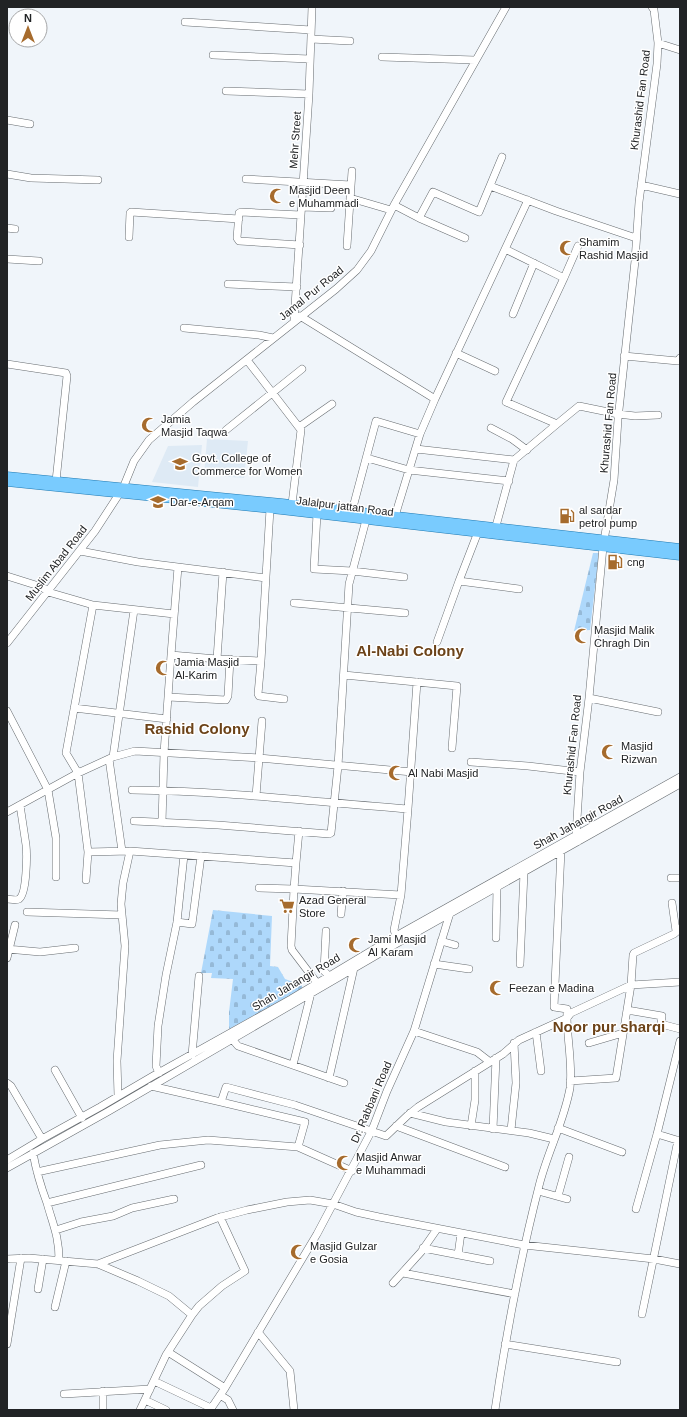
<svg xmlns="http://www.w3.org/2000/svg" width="687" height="1417" viewBox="0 0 687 1417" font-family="Arial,sans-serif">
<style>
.built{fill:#deeaf5}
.cemetery{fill:url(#cemetery-stones)}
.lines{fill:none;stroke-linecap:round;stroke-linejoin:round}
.minor-casing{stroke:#676c70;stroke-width:8}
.major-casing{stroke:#207ab2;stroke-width:9}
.minor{stroke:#fff;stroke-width:7}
.major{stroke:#79cbfe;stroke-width:8}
.labels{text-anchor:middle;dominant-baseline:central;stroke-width:3;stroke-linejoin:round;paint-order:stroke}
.street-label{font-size:11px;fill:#212325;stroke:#fff}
.poi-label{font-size:11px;fill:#212325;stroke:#fff;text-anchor:start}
.district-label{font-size:15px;font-weight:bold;fill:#6c4319;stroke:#fff}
</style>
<defs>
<pattern id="cemetery-stones" width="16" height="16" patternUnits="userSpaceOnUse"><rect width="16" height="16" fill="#aed8fb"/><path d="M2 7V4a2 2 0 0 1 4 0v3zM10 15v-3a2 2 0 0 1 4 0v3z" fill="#95b9d7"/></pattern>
</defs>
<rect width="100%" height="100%" fill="#f0f5fa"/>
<path class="built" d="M207,439L248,441L244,478L204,475Z
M202,445L198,487L152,482L168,446Z"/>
<path class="cemetery" d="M593,553H599L590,630L574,631Z
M213,910L272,916L270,966L278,967L285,979L302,985V989L229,1029V1012L233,979L211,978L212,973H201Z"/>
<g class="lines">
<g class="minor-casing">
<path id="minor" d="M185,22L311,30
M311,39L350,41
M658,43L680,50
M213,55L310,59
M382,57L475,60
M226,91L309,94
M7,120L30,124
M7,174L31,178L98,180
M246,179L351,185
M641,185L680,194
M490,186L556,211L636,238
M350,198L391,210
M394,205L419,218L433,192L479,212L502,157
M302,207L331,208
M419,218L465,238
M7,228L15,229
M129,237L130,213L131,212L239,219
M300,245L239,241L237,238L239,213L241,212L301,215
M347,246L352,171
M7,259L39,261
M564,278L578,246
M228,284L297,287
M513,314L534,263
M300,316L435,399
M294,321L309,94L312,7
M184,328L259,335L273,338
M456,353L495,371
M624,356L678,361L680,358
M247,360L301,430L292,504
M7,364L66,373L67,376L56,481
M557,424L579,406L618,414L635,416L658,415
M299,427L332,404
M491,428L512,439L527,450
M226,430L302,369
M416,449L514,460
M367,458L409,470L509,481
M270,509L261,661L258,694L259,696L284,699
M352,511L376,421L420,434
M317,514L314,569L352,571L404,577
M395,516L420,434L435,399L528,200
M496,526L514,460L557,424L506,402L564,278L505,249
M80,551L138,562L266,578
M178,567L171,655L217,659L223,572
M7,576L42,587L48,592L93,605
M459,581L519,589
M294,603L405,613
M174,614L93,605L66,753L78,773L113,757L135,751L259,758L412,772
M437,642L459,581L478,532
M7,643L95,531L123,488L134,461L149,440L193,402L336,289L357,270L371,251L394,205L506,7
M217,659L261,661
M344,675L457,686L452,748
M168,697L226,700L228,696L230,659
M589,698L658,712
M74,708L167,719
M7,711L48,790L56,838V877
M113,757L134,610
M109,759L122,851
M471,762L528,766L580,772
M132,790C225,791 316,802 408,809L401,895L394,930L396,936
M256,796L262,721
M408,809L417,682
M7,812L78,773L88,852L86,880
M134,821L218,825L329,834L331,833L338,766L349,584L366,520
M162,823L164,753L171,655
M579,841L576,835L580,772L589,698L603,547L614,480L618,419L635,261L639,202L657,64L658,43L654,10L652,7
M130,851L296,863L299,831
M88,852L130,851L123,883L121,904L125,946L117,1061L118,1096
M296,863L294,889L401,895
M671,878H680
M259,888L294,889L291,946L292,950L317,983
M7,899C10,899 16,901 19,899C27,894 27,854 26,845C24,832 22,818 20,805
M672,903L676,931
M27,912L122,915
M341,914L343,891
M177,922L192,924L201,856
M326,931L324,971L329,976
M496,938L497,887
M441,941L455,945
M7,949L40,952L75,948
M7,958L15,925
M434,964L469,969
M520,964L524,872
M627,1010L662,1016L661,1024L680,1029
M414,1031L477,1052L490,1062
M536,1032L541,1071
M232,1039L238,1046L344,1083
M589,1043L623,1033
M192,1055L199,976
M293,1065L311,993
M55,1070L82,1118
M159,1073L156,1066L158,1026L166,975L177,922L184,855
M329,1078L354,968
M570,1081L616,1078L631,985L680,982
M7,1083L11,1086L42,1139
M151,1086L221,1102L226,1087L295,1105L386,1136L408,1115L418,1107L503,1054L519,1040L567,1018L571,1013L631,985L633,955L634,953L674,934L680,929
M221,1102L305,1122L298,1147L352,1171
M410,1113L446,1122L529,1133L554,1139
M396,1126L505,1167
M471,1126L475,1100V1071
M558,1128L622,1152
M493,1129L496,1058
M511,1130L516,1083L514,1043
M657,1134L680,1141
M33,1153C36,1170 41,1187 47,1203C53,1225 59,1236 59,1260
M7,1160L42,1139L100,1107L153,1076L291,999L396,936L680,777
M7,1168L109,1111L394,945L680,784
M37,1172L160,1145L208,1140L298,1147
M538,1191L567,1199
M558,1196L569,1157
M47,1203L201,1165
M636,1209L657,1134L680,1041
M56,1230L81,1222L113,1216L132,1208L174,1199
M423,1248L490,1261
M458,1255L461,1233
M7,1259L29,1258L98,1264L138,1281L169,1296L192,1315
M98,1264L217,1218L247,1210L287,1202L310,1200L333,1204L356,1212L379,1217L524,1245L654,1259L680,1264
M403,1273L515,1294
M393,1283L421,1252L437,1229
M38,1289L43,1259
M55,1307L66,1261
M642,1314L678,1140
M258,1332L290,1371L294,1410
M7,1344L21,1258
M505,1344L617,1362
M168,1352L225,1388
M154,1381L211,1408
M103,1391V1410
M64,1394L150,1389
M220,1395L228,1400L233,1410
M145,1400L166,1410
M140,1410L166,1355L192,1315L199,1306L222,1286L245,1271L220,1217
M210,1410L225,1388L317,1234L372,1130L387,1091L414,1031L450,913
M495,1410C506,1335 520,1260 539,1186C547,1153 564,1122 570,1088C573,1062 566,1035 567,1009L554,1007L561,850"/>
</g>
<g class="major-casing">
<path id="major" d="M7,476L282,503L680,548
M7,482L281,510L680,556"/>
</g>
<use href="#minor" class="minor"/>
<use href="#major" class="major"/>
</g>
<defs>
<g id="mosque-bare" transform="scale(1.2)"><path d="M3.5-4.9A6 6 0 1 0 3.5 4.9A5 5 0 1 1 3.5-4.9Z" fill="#a66b2d" stroke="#fff" stroke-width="2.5" paint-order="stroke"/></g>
<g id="university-bare" transform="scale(1.2)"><path d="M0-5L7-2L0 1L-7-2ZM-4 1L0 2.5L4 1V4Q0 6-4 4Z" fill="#a66b2d" stroke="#fff" stroke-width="2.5" paint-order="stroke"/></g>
<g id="school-bare" transform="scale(1.2)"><path d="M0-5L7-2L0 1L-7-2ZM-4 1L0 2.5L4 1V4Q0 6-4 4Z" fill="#a66b2d" stroke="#fff" stroke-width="2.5" paint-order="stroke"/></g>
<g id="fuel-bare" transform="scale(1.2)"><path d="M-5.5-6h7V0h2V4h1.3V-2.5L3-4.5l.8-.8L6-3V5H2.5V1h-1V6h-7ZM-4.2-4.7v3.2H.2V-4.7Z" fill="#a66b2d" stroke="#fff" stroke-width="2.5" paint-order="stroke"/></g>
<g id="supermarket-bare" transform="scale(1.2)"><path d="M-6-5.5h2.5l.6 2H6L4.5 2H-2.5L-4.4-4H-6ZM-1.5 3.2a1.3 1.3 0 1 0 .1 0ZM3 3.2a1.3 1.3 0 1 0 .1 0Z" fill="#a66b2d" stroke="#fff" stroke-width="2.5" paint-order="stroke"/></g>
</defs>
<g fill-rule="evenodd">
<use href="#mosque-bare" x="277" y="196"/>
<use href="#mosque-bare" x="567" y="248"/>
<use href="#mosque-bare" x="149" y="425"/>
<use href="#university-bare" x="180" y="464"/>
<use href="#school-bare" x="158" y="502"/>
<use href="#fuel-bare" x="567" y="516"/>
<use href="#fuel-bare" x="615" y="562"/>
<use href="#mosque-bare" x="582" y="636"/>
<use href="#mosque-bare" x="163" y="668"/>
<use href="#mosque-bare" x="609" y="752"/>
<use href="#mosque-bare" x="396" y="773"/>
<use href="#supermarket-bare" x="287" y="906"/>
<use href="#mosque-bare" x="356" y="945"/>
<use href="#mosque-bare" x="497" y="988"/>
<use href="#mosque-bare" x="344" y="1163"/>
<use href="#mosque-bare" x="298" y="1252"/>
</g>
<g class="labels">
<g class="street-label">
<text transform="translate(640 100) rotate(-83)">Khurashid Fan Road</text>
<text transform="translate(295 140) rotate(-86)">Mehr Street</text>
<text transform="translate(311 293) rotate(-39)">Jamal Pur Road</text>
<text transform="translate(608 423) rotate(-85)">Khurashid Fan Road</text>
<text transform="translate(345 506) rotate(7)">Jalalpur jattan Road</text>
<text transform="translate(56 563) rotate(-52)">Muslim Abad Road</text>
<text transform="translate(572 745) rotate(-84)">Khurashid Fan Road</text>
<text transform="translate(578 822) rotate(-29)">Shah Jahangir Road</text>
<text transform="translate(296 982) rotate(-31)">Shah Jahangir Road</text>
<text transform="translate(371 1102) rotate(-67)">Dr. Rabbani Road</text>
</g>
<g class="poi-label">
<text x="289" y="190">Masjid Deen<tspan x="289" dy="13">e Muhammadi</tspan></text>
<text x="579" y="242">Shamim<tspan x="579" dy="13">Rashid Masjid</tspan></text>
<text x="161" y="419">Jamia<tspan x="161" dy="13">Masjid Taqwa</tspan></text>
<text x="192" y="458">Govt. College of<tspan x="192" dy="13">Commerce for Women</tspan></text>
<text x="170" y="502">Dar-e-Arqam</text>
<text x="579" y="510">al sardar<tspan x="579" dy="13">petrol pump</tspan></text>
<text x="627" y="562">cng</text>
<text x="594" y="630">Masjid Malik<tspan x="594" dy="13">Chragh Din</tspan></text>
<text x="175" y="662">Jamia Masjid<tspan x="175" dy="13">Al-Karim</tspan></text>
<text x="621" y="746">Masjid<tspan x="621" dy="13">Rizwan</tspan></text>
<text x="408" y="773">Al Nabi Masjid</text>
<text x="299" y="900">Azad General<tspan x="299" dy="13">Store</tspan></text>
<text x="368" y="939">Jami Masjid<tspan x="368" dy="13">Al Karam</tspan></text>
<text x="509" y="988">Feezan e Madina</text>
<text x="356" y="1157">Masjid Anwar<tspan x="356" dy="13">e Muhammadi</tspan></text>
<text x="310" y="1246">Masjid Gulzar<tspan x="310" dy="13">e Gosia</tspan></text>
</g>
<g class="district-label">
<text x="410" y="650">Al-Nabi Colony</text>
<text x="197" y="728">Rashid Colony</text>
<text x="609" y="1026">Noor pur sharqi</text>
</g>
</g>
<rect width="687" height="1417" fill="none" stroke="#212325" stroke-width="16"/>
<g transform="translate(28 28)"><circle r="19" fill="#ffffff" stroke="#a6a7a8"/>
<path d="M0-3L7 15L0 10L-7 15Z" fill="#a66b2d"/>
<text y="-6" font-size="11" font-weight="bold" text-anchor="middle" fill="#212325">N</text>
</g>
</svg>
